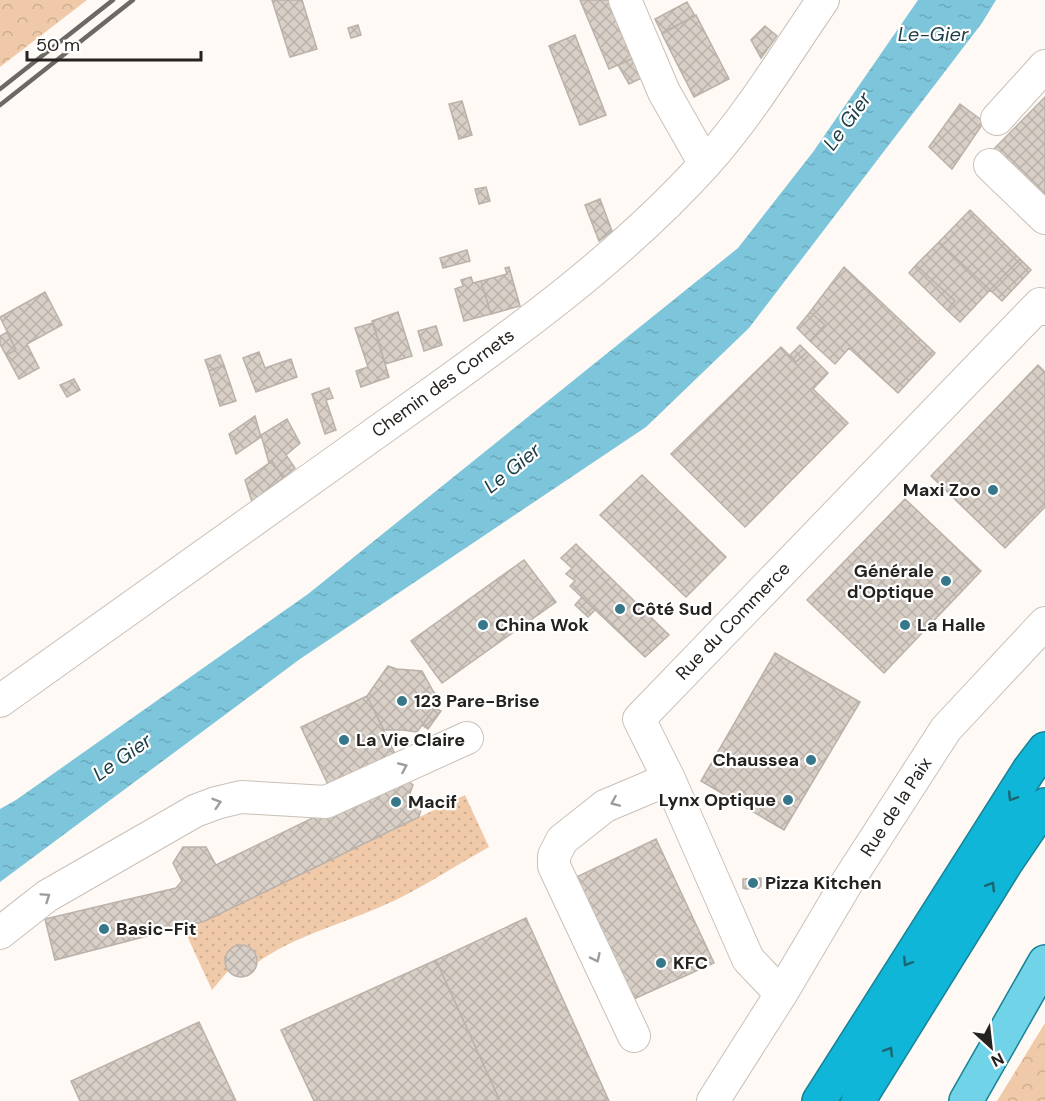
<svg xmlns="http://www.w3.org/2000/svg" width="1045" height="1101" viewBox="0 0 1045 1101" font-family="'DM Sans',sans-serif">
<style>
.grass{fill:url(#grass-dots)}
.forest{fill:url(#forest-crowns)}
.water{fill:url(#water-ripples)}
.building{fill:url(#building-cross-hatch);stroke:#bab1aa;stroke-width:1.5}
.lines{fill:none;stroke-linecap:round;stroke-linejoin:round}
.minor-casing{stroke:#c9c0b8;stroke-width:34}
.major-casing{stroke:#188297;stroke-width:36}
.highway-casing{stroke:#188297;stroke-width:36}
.minor{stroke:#fff;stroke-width:32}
.major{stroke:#70d3e8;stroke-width:33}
.highway{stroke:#10b6d8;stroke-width:33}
.rail{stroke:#6c6864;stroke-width:4.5}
.oneway{stroke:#9d9c9a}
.oneway2{stroke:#1c6572}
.poi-dot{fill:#36788a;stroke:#fff;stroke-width:2}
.labels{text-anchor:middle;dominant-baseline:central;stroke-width:4.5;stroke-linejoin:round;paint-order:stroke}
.street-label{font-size:18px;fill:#26221f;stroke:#fff}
.poi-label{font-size:18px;font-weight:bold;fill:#26221f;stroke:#fff;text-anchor:start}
.water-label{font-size:20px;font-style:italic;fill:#1d404a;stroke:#fff}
</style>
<defs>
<pattern id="grass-dots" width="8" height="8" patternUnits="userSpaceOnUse" patternTransform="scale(1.5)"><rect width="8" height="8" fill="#f0caa8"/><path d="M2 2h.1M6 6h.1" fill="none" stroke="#cead90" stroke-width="1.8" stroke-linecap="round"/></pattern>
<pattern id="forest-crowns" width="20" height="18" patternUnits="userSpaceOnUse" patternTransform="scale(1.5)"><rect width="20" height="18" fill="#f0caa8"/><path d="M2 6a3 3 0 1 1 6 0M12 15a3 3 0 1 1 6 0" fill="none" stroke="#cead90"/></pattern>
<pattern id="water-ripples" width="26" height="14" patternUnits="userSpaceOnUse" patternTransform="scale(1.5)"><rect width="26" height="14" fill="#7cc5da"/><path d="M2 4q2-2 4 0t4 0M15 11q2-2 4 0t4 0" fill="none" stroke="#6ba9bb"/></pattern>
<pattern id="building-cross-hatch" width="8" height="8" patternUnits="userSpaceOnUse" patternTransform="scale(1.5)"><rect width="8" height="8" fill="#d8cfc7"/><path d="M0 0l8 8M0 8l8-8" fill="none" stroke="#b9b1aa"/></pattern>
</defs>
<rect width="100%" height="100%" fill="#fef9f4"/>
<path class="grass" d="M465,795L489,847C453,867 418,891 380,907C339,925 295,936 258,962C255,933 216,944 228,971L212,990L183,927L205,921Z"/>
<path class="forest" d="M0,0H87L0,67Z
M1045,1023V1101H997Z"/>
<path class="water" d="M918,0H996L982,23L749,328L646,427L300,659L0,882V809L16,800L308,594L738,248L813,152Z"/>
<path class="building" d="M272,0H302L317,49L290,57Z
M580,0H614L625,28L626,46L638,56L609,69Z
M687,2L695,16L662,33L655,19Z
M696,15L729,79L694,97L662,34Z
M358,25L361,35L351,38L348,28Z
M765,26L777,36L761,58L751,40Z
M575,35L606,115L580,125L549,46Z
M638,56L650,74L629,84L618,65Z
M1045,97V203L992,151Z
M462,101L472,135L459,139L449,104Z
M960,104L984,122L952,169L929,147Z
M486,187L490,201L479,204L475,189Z
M600,199L612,231L599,241L585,205Z
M970,210L1020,259L990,290L939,242Z
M939,242L990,290L960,322L947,310L955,301L916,265Z
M467,250L470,261L443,268L440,258Z
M1020,259L1031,270L1002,301L990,290Z
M916,265L955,301L947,310L909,273Z
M509,267L520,306L491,314L481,281L507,274L505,268Z
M844,267L935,353L898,393L849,348L835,364L810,341L825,325L810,312Z
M471,277L473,283L481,281L491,314L464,321L455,289L463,286L461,280Z
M45,292L62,325L27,344L39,368L19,379L6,355L16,350L0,317Z
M398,312L412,356L385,364L372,321Z
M810,312L825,325L810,341L797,328Z
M373,323L389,377L361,387L356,371L368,367L355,328Z
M436,326L442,345L424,351L418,331Z
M7,332L16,350L6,355L0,344V336Z
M800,345L807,352L796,362L790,355Z
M781,347L796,362L807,352L828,373L813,389L848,423L745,527L671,454Z
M259,352L265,368L291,359L297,377L256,392L243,358Z
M220,355L224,365L209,371L205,360Z
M224,365L236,401L220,406L209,371Z
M1038,365L1045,372V507L1005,548L931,476Z
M74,379L80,390L67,397L60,385Z
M329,388L333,398L326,400L336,430L325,434L312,394Z
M255,416L261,437L236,454L229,434Z
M287,419L300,443L286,455L295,468L283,478L272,461L269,463L261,435Z
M272,461L283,478L252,502L245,480Z
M642,475L726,557L686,597L600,515Z
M905,499L981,571L884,673L807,600Z
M576,544L669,635L645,657L570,586L575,581L566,574L572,568L561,558Z
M524,560L556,602L442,683L411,641Z
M582,597L595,610L588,617L575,605Z
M775,653L860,702L784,830L701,781Z
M388,666L397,669L422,671L433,691L441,700L417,732L403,730H384L367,696Z
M367,696L398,760L331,791L301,727Z
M435,708L441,711L428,729L422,725Z
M401,775L413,785L410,793L422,806L419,817L205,921L55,960L45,919L176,888L182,881L173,863L183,847H206L216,865Z
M656,839L714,963L625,1003L566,882Z
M761,878V886L759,888L746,889L743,888V879Z
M526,918L609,1101H500L436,960Z
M225 961a16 16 0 1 1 32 0a16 16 0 1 1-32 0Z
M436,960L500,1101H314L281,1030Z
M199,1022L236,1101H80L71,1081Z"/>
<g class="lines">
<g class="minor-casing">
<path id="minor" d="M625,0L664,92L705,164
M997,119L1045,66
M990,165L1045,218
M0,701C123,613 246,525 370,437C486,354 608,271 705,164C750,114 785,55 823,0
M0,933L47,896L195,811L216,803L241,797L326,802L467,738
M781,994L748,959L669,779L639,719L1040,304L1045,309
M634,1036L554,866V856L562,840L605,806L669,779
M713,1101L781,994L846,884L946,729L1045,623"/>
</g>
<g class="major-casing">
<path id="major" d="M966,1101L1045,962"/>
</g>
<g class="highway-casing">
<path id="highway" d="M819,1101L1029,770L1045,749
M858,1101L1005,864L1045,805"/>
</g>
<use href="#minor" class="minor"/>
<use href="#major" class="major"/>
<use href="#highway" class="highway"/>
<path class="rail" d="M0,89L113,0
M0,105L133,0"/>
</g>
<defs><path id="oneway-chevron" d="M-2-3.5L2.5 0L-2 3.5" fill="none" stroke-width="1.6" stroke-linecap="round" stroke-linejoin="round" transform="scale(1.5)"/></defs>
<g class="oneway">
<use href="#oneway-chevron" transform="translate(403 767) rotate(-24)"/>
<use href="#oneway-chevron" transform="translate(615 802) rotate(157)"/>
<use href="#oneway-chevron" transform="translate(217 803) rotate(-17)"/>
<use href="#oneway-chevron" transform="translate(46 897) rotate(-34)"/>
<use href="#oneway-chevron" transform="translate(596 958) rotate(65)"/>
</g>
<g class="oneway2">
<use href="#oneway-chevron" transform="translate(1012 797) rotate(122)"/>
<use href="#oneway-chevron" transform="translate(991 886) rotate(-58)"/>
<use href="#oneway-chevron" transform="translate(907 962) rotate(122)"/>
<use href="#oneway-chevron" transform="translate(889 1051) rotate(-58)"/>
</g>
<g class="poi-dot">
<circle cx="993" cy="490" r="6"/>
<circle cx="946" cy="581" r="6"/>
<circle cx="620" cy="609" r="6"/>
<circle cx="483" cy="625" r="6"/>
<circle cx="905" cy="625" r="6"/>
<circle cx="402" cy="701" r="6"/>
<circle cx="344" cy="740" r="6"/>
<circle cx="811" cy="760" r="6"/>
<circle cx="788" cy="800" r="6"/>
<circle cx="396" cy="802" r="6"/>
<circle cx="753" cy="883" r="6"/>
<circle cx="104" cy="929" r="6"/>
<circle cx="661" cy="963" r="6"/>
</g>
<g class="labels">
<g class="street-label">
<text transform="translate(443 383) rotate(-36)">Chemin des Cornets</text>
<text transform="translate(733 621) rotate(-46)">Rue du Commerce</text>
<text transform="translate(896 807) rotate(-57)">Rue de la Paix</text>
</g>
<g class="poi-label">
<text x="981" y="490" text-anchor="end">Maxi Zoo</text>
<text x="934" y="571" text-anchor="end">Générale<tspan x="934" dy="21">d'Optique</tspan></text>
<text x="632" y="609">Côté Sud</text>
<text x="495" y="625">China Wok</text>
<text x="917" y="625">La Halle</text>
<text x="414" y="701">123 Pare-Brise</text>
<text x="356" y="740">La Vie Claire</text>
<text x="799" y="760" text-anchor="end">Chaussea</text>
<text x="776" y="800" text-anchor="end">Lynx Optique</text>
<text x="408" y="802">Macif</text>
<text x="765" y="883">Pizza Kitchen</text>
<text x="116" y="929">Basic-Fit</text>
<text x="673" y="963">KFC</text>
</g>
<g class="water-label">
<text x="933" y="34">Le-Gier</text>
<text transform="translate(847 121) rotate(-54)">Le Gier</text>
<text transform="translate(512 468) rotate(-39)">Le Gier</text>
<text transform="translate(122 757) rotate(-35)">Le Gier</text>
</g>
</g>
<g transform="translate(991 1047) rotate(153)" stroke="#ffffff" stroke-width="4.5" paint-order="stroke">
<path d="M0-4.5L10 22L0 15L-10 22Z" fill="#26221f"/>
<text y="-9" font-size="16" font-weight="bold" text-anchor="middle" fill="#26221f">N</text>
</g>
<path d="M27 51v9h174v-9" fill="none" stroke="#26221f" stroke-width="3"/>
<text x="36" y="51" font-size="18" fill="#26221f" stroke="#ffffff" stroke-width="4.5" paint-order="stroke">50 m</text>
</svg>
